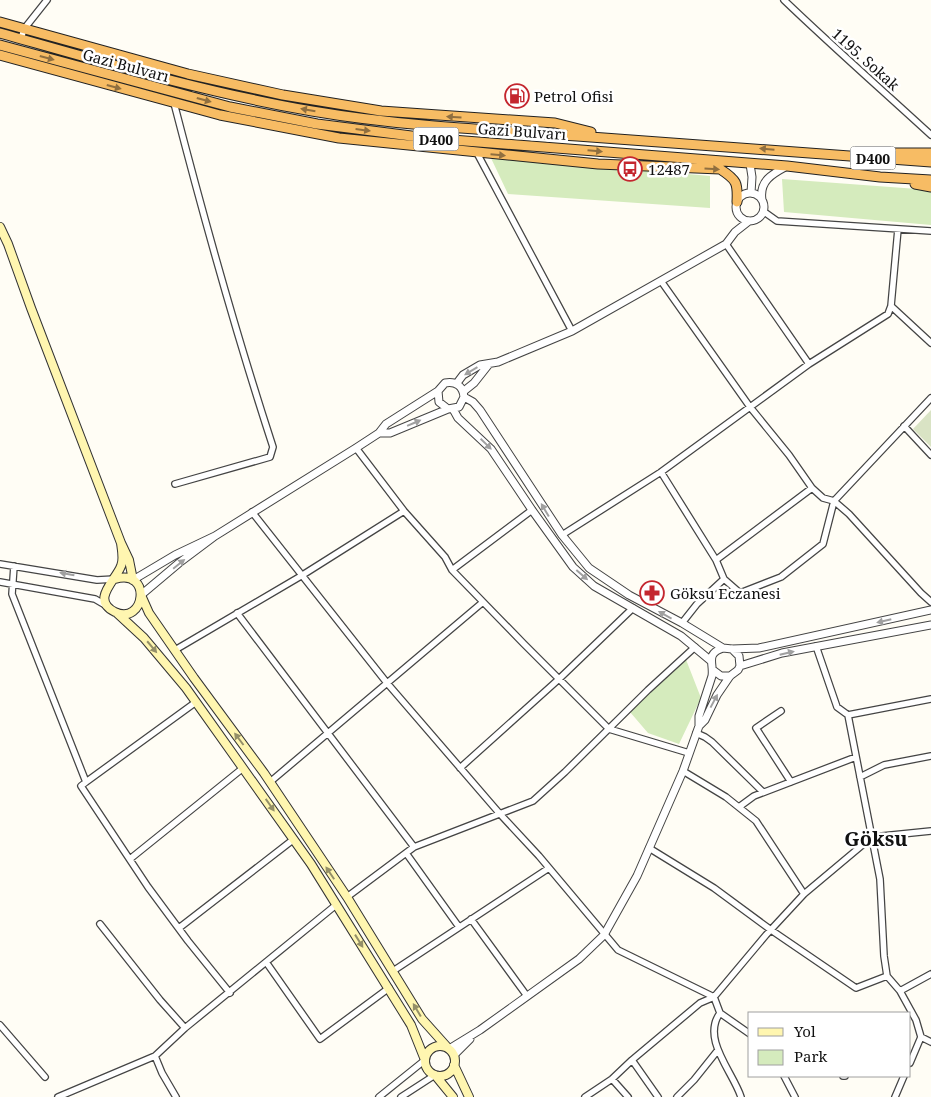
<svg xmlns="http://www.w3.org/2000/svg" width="931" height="1097" viewBox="0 0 931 1097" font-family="'Noto Serif',serif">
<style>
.green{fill:#d5ebbd}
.cemetery{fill:#d9e3c4}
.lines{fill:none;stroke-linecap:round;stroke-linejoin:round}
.minor-casing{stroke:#444;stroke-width:8}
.tertiary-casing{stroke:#444;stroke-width:9}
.secondary-casing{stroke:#333;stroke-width:10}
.trunk-casing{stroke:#222;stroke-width:11}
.minor{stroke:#fff;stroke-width:5.5}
.tertiary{stroke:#fff;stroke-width:7}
.secondary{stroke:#fff6b0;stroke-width:8}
.trunk{stroke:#f7bc64;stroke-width:9}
.oneway{fill:#906f3f}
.oneway2{fill:#a0a0a0}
.oneway3{fill:#948f68}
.labels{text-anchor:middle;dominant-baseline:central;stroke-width:5;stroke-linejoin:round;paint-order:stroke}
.shield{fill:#fff;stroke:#585858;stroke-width:1}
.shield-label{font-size:14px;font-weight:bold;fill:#111}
.street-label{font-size:15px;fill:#111;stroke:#fff}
.poi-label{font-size:15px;fill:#111;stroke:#fff;text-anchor:start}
.district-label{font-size:20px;font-weight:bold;fill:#111;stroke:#fff}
</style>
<rect width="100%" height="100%" fill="#fffdf5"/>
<path class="green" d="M490,156L710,176V208L508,194Z
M782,179L931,190V225L784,212Z
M685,657L701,698L679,744L648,733L630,712Z"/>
<path class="cemetery" d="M931,410V447L913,429Z"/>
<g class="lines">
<g class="minor-casing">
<path id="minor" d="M784,0C832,46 882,90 931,135
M21,39L24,29L47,0
M174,103C204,219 236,334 273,447L270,457L175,484
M477,153L572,331
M763,211L777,221L931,231
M726,244L809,364
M661,281L750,407L789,455L812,488L823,498L834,501L849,514L921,593L931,602
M891,306L931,343
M904,426L931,455
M356,448L404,511L445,557L452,570L524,644L609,729L689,753
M661,472L716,560L724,579L697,604L682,623
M252,512L387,683L500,814L539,856L618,950L714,997L720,1013C701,1039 733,1072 741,1097
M562,535L661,472L809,364L888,314L891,306L898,229
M716,560L812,488
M0,564L97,580L115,579
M14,566L12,594L86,782L81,786L148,887L188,941L230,993
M452,570L532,510
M724,579L740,593L781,577L823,544L834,501L931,398
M0,582L95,599L107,606
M237,613L414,847
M816,646L837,707L848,715L880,879L884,956L887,976L900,991L916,1020L921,1037L910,1063
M175,650L301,576L404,511
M781,711L756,728L791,782
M848,715L931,699
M696,733L705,737L712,742L763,792
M460,768L559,679L633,608
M683,771L726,797L756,821L804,894
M860,777L884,765L931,756
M86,782L196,702
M270,782L483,602
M739,807L754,796L856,757
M649,848L714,888L771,930L856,988L887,976
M406,853L459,927
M130,859L243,768
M347,897L414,847L533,801L565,772L648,690L695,647
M471,919L527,996
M100,924L160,1000L185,1028
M179,928L294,839
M266,962L320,1039L389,988
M393,971L549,868
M900,991L931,974
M720,1013L750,1034
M0,1025L45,1077
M921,1037L931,1042
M155,1056L162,1073L176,1097
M632,1060L658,1097
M784,1076L795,1097
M843,1076H845
M612,1079L628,1097
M58,1097L155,1056L185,1028L336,905
M379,1097L425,1060
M401,1097L435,1075
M585,1097L612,1079L632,1060L700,1003L714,997L766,935L804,894L872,837L931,831
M677,1097L694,1080L718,1050
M895,1097L904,1076"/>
</g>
<g class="tertiary-casing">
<path id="tertiary" d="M750,164L752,177L751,193
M736 207a14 14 0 1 1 28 0a14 14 0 1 1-28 0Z
M762,200C759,181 772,174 787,166
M457,383L463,375L480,365L498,362L572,331L726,244L735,232L749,221
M464,391L474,383L489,364
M464,397L459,407L448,409L439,402L438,391L445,383C456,381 463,386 464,397L473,402L480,410L562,535L589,568L629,595L682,623L723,648L732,649L759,648L931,610
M453,409L458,418L491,449L532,510L573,567L594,586L681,636L711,661
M379,433H390L448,409
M215,536L356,448L379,433L386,424L438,391
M133,580L175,555L215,536L179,563L141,595
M740,666L782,653L931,625
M713,670L721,676H730
M699,726L705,720L717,695L730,676L738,670L740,666L739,656L732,649
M449,1049L480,1030L579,959L604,935L637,876L683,771L699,726V716L712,676C714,663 705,654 723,648
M454,1055L470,1039"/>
</g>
<g class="secondary-casing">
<path id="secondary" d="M0,227L8,244L31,308L121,543
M115,579C153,568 145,626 115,612C90,600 116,580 121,566C124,560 122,550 121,543L129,560L133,580
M141,595L149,613L194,678L264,773L347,897L422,1019L448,1048
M117,613L144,638L186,688L311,864L411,1025L425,1060
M425 1061a15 15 0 1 1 30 0a15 15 0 1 1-30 0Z
M454,1065L469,1097
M435,1075L453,1097"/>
</g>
<g class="trunk-casing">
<path id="trunk" d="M0,22L188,74L283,95L381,111L555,123L591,132
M0,33C103,62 207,93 312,111C400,126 489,130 577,136C695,144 813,153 931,162
M0,45L230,107L317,124L427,138L787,166L880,177L931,180
M0,55L220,115L339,138L598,164L720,169C737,180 738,183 737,202
M883,153H931
M915,184L931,187"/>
</g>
<use href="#minor" class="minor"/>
<use href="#tertiary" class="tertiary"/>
<use href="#secondary" class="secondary"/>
<use href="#trunk" class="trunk"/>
</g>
<defs><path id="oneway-solid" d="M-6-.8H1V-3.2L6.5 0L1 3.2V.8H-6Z" transform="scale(1.25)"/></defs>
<g class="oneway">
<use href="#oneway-solid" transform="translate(47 58) rotate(15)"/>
<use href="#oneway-solid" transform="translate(114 87) rotate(15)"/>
<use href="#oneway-solid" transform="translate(204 100) rotate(15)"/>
<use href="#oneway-solid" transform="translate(308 110) rotate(-170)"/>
<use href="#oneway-solid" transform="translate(454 117) rotate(-176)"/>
<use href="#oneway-solid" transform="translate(363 130) rotate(7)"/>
<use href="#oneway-solid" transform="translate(767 149) rotate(-175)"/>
<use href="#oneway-solid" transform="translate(595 151) rotate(5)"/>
<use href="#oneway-solid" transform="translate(498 155) rotate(5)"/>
<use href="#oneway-solid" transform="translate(712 169) rotate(3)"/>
</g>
<g class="oneway2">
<use href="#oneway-solid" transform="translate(471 371) rotate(149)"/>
<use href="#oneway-solid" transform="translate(414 423) rotate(-23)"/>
<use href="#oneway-solid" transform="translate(486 444) rotate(44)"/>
<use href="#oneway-solid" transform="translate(545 510) rotate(-121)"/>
<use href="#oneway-solid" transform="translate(179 564) rotate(-39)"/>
<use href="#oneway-solid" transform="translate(67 574) rotate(-170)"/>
<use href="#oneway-solid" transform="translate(582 575) rotate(41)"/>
<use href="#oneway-solid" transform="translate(665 615) rotate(-151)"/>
<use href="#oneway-solid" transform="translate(884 621) rotate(167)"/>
<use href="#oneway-solid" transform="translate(787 653) rotate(-13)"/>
<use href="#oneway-solid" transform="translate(714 701) rotate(-62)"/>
</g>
<g class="oneway3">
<use href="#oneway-solid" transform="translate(152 647) rotate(50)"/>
<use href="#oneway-solid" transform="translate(239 739) rotate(-127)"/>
<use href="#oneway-solid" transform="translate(270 805) rotate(55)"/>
<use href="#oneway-solid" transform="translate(330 873) rotate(-124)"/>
<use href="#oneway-solid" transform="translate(359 941) rotate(58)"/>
<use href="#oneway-solid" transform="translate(417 1010) rotate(-121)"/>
</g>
<defs>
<g id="fuel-ring" transform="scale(1.25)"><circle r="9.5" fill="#fff" stroke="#c4262e" stroke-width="1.5"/><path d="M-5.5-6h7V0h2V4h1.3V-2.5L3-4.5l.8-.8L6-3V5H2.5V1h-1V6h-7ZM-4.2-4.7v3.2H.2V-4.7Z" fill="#c4262e"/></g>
<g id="bus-ring" transform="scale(1.25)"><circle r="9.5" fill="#fff" stroke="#c4262e" stroke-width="1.5"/><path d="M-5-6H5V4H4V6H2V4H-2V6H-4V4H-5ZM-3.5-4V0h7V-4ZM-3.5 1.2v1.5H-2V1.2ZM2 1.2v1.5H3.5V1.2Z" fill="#c4262e"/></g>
<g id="pharmacy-ring" transform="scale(1.25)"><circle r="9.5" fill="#fff" stroke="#c4262e" stroke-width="1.5"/><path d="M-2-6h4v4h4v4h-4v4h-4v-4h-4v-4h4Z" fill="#c4262e"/></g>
</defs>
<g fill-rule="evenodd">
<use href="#fuel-ring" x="517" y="96"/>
<use href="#bus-ring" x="630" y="169"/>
<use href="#pharmacy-ring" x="652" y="593"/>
</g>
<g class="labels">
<g class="shield">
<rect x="413.5" y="127.5" width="45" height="23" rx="4"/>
<rect x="850.5" y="146.5" width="45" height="23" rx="4"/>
</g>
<g class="shield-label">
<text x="436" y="139">D400</text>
<text x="873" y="158">D400</text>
</g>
<g class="street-label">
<text transform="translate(866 59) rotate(42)">1195. Sokak</text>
<text transform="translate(126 65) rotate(15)">Gazi Bulvarı</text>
<text transform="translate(522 131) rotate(4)">Gazi Bulvarı</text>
</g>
<g class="poi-label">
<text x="534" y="96">Petrol Ofisi</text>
<text x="648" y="169">12487</text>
<text x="670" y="593">Göksu Eczanesi</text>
</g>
<g class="district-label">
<text x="876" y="838">Göksu</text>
</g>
</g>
<rect x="748" y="1012" width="162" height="65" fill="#ffffff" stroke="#a0a0a0"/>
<rect x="758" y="1028" width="25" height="8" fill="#fff6b0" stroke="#a0a0a0"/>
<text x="794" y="1037" font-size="15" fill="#111111">Yol</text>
<rect x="758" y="1050" width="25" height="15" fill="#d5ebbd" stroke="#a0a0a0"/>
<text x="794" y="1062" font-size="15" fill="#111111">Park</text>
</svg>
